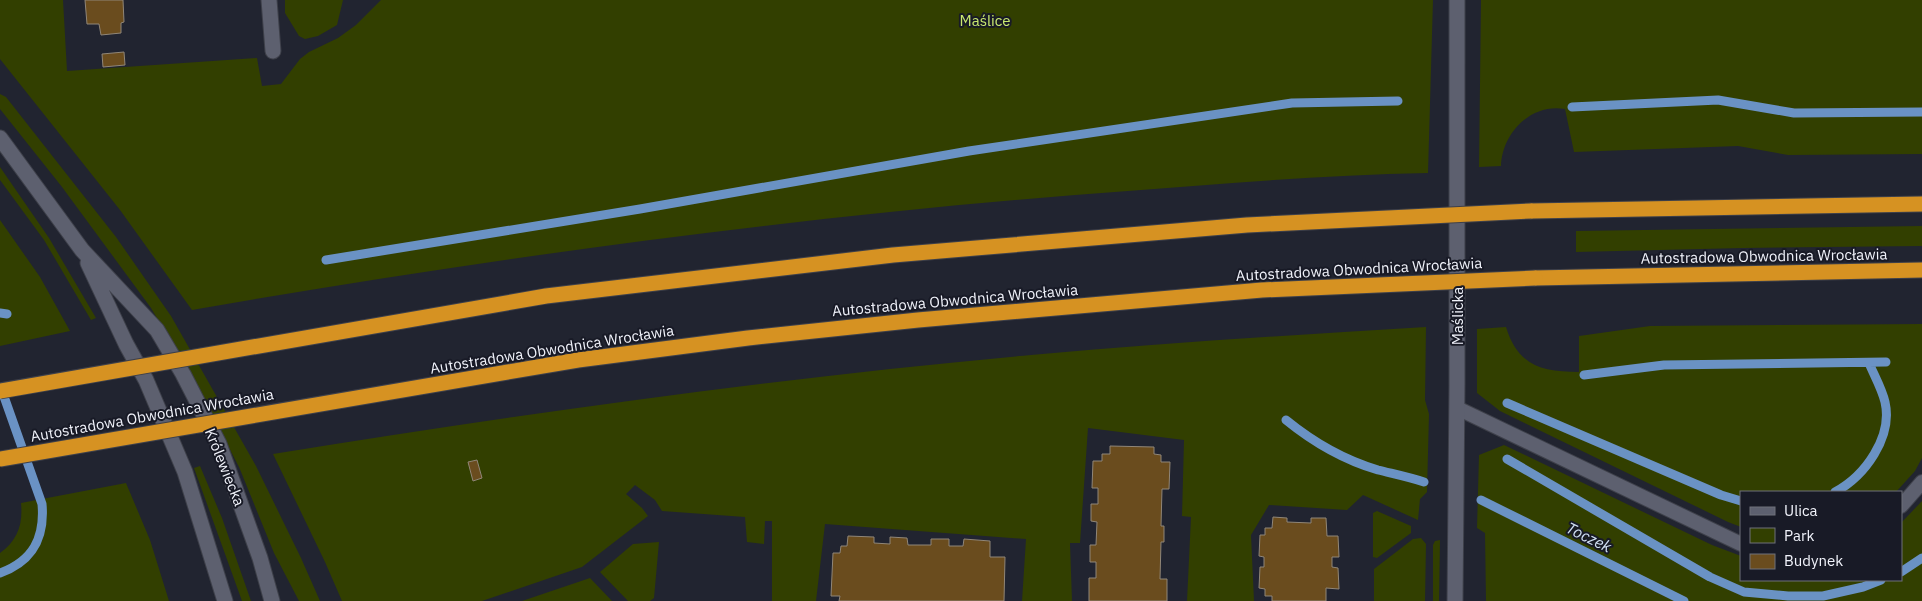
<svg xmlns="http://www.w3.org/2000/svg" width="1922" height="601" viewBox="0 0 1922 601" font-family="'IBM Plex Sans',sans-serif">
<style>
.green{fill:#323f00}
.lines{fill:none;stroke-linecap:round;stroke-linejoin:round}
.stream{stroke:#6a92c4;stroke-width:9}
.building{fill:#6a4c1e;stroke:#908678}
.service-casing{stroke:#3e404a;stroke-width:16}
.minor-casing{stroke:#3e404a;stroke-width:17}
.tertiary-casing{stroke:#3e404a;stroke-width:17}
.motorway-casing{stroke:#3e404a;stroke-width:17}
.service{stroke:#5d606f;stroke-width:14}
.minor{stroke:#5d606f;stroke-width:15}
.tertiary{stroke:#5d606f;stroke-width:15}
.motorway{stroke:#d69222;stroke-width:15}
.motorway-bridge-casing{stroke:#3e404a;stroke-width:17;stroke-linecap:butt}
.motorway-bridge{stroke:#d69222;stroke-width:15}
.labels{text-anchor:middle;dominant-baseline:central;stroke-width:4;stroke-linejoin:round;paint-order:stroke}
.park-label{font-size:15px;fill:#c9e96f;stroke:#181a26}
.street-label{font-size:15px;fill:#f1f3fb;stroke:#181a26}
.water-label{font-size:16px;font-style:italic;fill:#d2e1f4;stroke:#181a26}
</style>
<rect width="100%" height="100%" fill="#212430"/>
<path class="green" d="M0,0H63L67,71L257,58L262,86L281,84L300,59L309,52L338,38L356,25L381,0H1433L1428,173C1328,175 1228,183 1128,191C815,214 502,256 192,310L120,210L0,59Z
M285,0H343L337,25L318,36L305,39L299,36L285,13Z
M1481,0H1922V154L1788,155L1738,146L1574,152L1565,109C1531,103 1502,133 1501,166L1479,167Z
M0,94L6,97L116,237L171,316L256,466L301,558L320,601H299L274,553L239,467L198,388L151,308L62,187L0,109Z
M0,167L49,238L96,318L91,320L44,240L0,180Z
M0,220L40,277L70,331L0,346Z
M1922,226V246L1743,248L1576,252V231Z
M1922,324V458L1915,471L1896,492H1741V527L1728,522L1500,411L1477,393V329L1506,327C1518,366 1542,372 1579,372V336L1650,326Z
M1426,327L1425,400L1429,414L1427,492L1420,499L1418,520L1363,495L1347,510L1269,505L1251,535L1254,601H1187L1191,517L1182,516L1184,440L1088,428L1080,543H1070L1072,601H1022L1026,539L825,524L816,601H772V521H765L764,544L747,542L745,517L662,511L655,500L635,485L626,494L642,508L648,516L582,567L482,601H342L325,562L273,454C525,413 777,378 1031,355C1162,343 1294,335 1426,327Z
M1504,445L1712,545L1741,556V580H1901V523L1922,501V601H1486L1485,533L1477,528L1479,455Z
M200,466L222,518L251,601H242L194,468Z
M126,483L150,540L169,601H0V553C18,540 23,524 21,503Z
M1377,511L1411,526V533L1377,558L1373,557V513Z
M1421,538L1426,544L1425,601H1374V569L1413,539Z
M1440,540L1439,601H1433V545L1435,541Z
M659,542L654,598L650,601H628L600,572L633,544Z
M590,578L612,601H522Z"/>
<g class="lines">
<path class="stream" d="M1572,107L1718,100L1794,113L1922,112
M326,260L640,209L969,151L1292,103L1398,101
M0,313L7,314
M1584,375L1664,365L1886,362
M1507,403L1721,495L1741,501
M1286,420C1313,442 1344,460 1378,470C1394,474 1409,477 1424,482
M1507,459L1710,577L1744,592L1788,596H1823L1863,587L1881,580
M1835,492C1865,476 1893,437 1885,402C1882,389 1874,375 1869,363
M1481,500L1684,601
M1901,572L1922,558
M0,573C33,561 45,538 42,504L1,388"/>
</g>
<path class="building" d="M85,0H123L124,22L121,23V33L101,35L99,24H87Z
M124,52L125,65L103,67L102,54Z
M1110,446L1154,447V454L1161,455V462H1170L1169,489H1162L1161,526H1164V542H1161L1160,579H1167V601H1089V578H1096V562H1090V545H1096L1097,522L1091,521V504H1098V488H1092L1093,461H1102V454H1110Z
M477,460L482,478L473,481L468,462Z
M1273,517L1287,518V522L1311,523V518H1326L1327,536H1338L1339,557H1332V567L1338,568L1339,589L1326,588V601H1272V596H1265V589L1259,588L1260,567H1264V557L1259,556L1260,535H1265V528H1272Z
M848,536L874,537V543L890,544V537L907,538L908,545H931V539H949V546H963L964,539L990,541V557H1005L1004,601H839L840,596H831L833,553H840L841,546H847Z"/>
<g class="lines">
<g class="service-casing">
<path id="service" d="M1457,408L1741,544
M1901,506L1922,482"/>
</g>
<g class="minor-casing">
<path id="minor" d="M269,0L273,51"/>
</g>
<g class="tertiary-casing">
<path id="tertiary" d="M0,138L82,250L157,330L183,374L219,444L260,558L272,601
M88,263L126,344L146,380L185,472L225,601
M1455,601L1457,385V0"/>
</g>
<g class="motorway-casing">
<path id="motorway" d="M1531,211L1922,204
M1535,278L1922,270"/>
</g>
<use href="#service" class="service"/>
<use href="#minor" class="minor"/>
<use href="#tertiary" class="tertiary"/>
<use href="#motorway" class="motorway"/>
<g class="motorway-bridge-casing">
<path id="motorway-bridge" d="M0,391L546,296L893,255L1247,225L1531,211
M0,459L578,360L748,338L918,320L1262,290L1535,278"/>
</g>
<use href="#motorway-bridge" class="motorway-bridge"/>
</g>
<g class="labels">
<g class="park-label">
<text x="985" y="20">Maślice</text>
</g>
<g class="street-label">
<text transform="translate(1764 256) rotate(-1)">Autostradowa Obwodnica Wrocławia</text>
<text transform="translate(1359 269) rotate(-3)">Autostradowa Obwodnica Wrocławia</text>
<text transform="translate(955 300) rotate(-5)">Autostradowa Obwodnica Wrocławia</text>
<text transform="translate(1457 316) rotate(-90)">Maślicka</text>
<text transform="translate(552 349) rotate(-9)">Autostradowa Obwodnica Wrocławia</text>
<text transform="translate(152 415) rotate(-10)">Autostradowa Obwodnica Wrocławia</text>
<text transform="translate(225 467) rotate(68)">Królewiecka</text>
</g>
<g class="water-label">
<text transform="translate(1589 537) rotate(26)">Toczek</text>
</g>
</g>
<rect x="1740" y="491" width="162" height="90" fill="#181a26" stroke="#6f717b"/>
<rect x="1750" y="507" width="25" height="8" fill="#5d606f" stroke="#6f717b"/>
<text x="1784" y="516" font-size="15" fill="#f1f3fb">Ulica</text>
<rect x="1750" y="528" width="25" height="15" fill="#323f00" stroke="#6f717b"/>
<text x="1784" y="541" font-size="15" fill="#f1f3fb">Park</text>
<rect x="1750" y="554" width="25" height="15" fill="#6a4c1e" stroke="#6f717b"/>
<text x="1784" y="566" font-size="15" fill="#f1f3fb">Budynek</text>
</svg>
